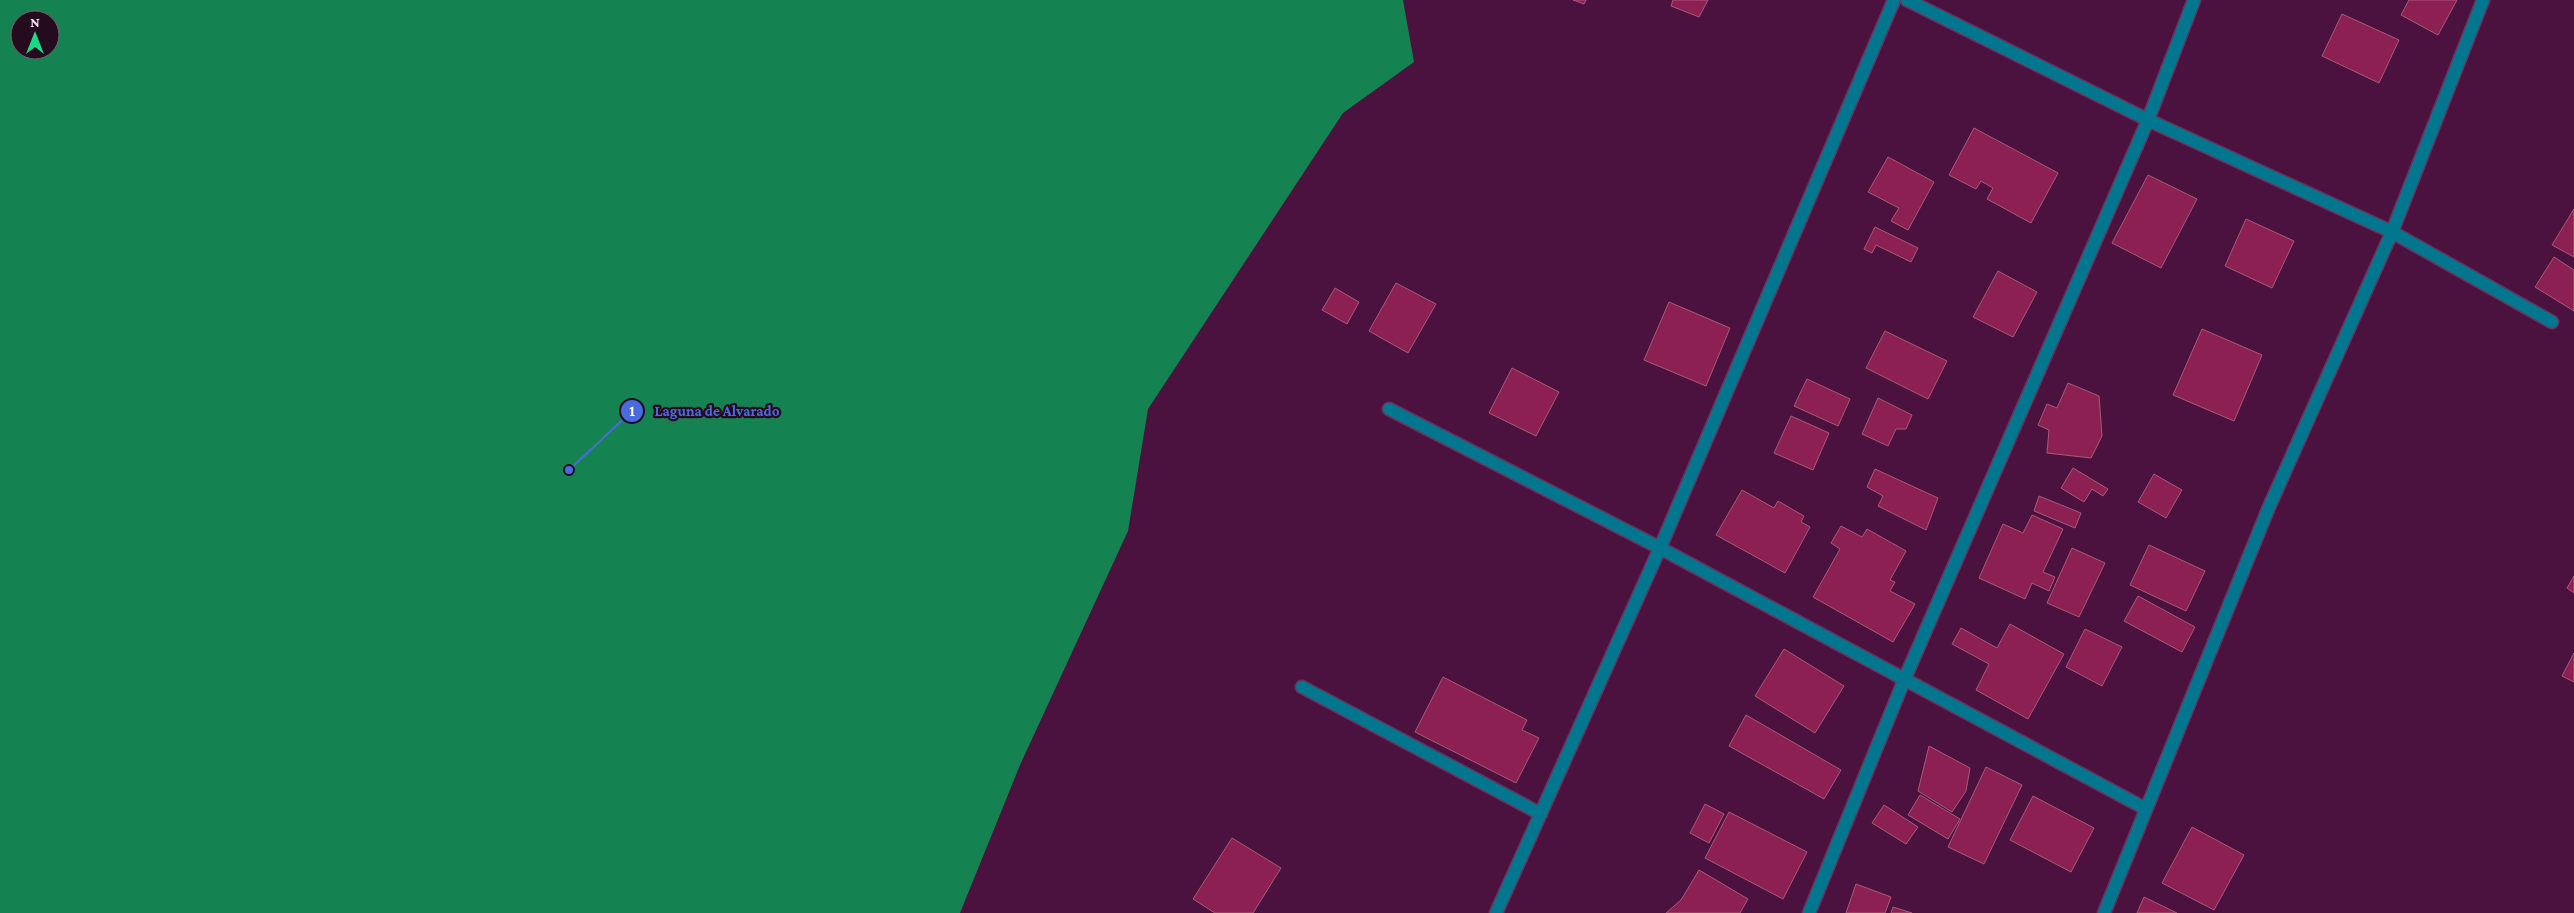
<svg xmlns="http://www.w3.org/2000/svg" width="2574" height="913" viewBox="0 0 2574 913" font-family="'Crimson Pro',serif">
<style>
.water{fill:#158251;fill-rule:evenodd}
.building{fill:#8d2053;stroke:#a75b77}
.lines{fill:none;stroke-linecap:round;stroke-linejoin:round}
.minor-casing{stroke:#68335c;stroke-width:15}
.minor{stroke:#00778e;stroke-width:12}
.leader{fill:none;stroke:#4a6bdd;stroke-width:2}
.callout-dot{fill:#4a6bdd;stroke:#240b1e;stroke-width:2}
.mark-label{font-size:15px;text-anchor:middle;font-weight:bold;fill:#fff}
.callout-label{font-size:15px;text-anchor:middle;font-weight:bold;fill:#4a6bdd;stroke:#240b1e;stroke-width:4.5;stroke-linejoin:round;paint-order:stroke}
</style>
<rect width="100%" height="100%" fill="#4c123f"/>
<path class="water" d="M0,0H1403L1414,62L1343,113L1148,409L1128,531L1020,765L960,913H0ZM20,20H50V50H20Z"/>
<path class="building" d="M1573,0H1586L1584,4Z
M1673,0H1708L1699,17L1671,6Z
M2409,0H2457L2438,35L2401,15Z
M2342,14L2399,40L2379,83L2322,56Z
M1974,128L2058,173L2031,223L1987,199L1993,188L1981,181L1976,189L1949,175Z
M1888,157L1934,182L1908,230L1891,221L1899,208L1868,192Z
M2148,175L2197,199L2161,268L2112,243Z
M2574,209V257L2552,245Z
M2246,219L2294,241L2272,288L2225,266Z
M1875,227L1918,248L1911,262L1876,245L1872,253L1864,249Z
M2554,257L2574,270V311L2535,287Z
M1998,271L2037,292L2013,337L1973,317Z
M1396,283L1436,304L1408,353L1369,331Z
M1335,288L1359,302L1347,324L1322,310Z
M1669,302L1730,328L1706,386L1644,360Z
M2202,329L2262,355L2234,421L2173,395Z
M1885,331L1947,361L1928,399L1866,368Z
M1512,368L1559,392L1536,436L1489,413Z
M1807,379L1850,399L1838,426L1794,406Z
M2068,383L2099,396L2102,436L2091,458L2047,453L2049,430L2038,425L2047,404L2057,408Z
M1878,398L1912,415L1906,429H1896L1888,446L1862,434Z
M1791,416L1829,433L1813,470L1774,453Z
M2073,468L2108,489L2103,496L2092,489L2084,502L2061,488Z
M1875,469L1938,498L1926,530L1878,506L1883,496L1867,487Z
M2154,474L2182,490L2166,518L2138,502Z
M1742,490L1774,508L1778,501L1804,516L1801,522L1810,527L1785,573L1716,535Z
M2039,496L2081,513L2075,528L2034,511Z
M2032,515L2063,529L2043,572L2055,577L2049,591L2032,583L2025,599L1979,578L2003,524L2023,533Z
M1841,526L1862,537L1867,529L1906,551L1890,580L1895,582L1890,591L1915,604L1893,642L1813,597L1840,549L1831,543Z
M2149,545L2205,571L2186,611L2130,585Z
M2072,548L2105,563L2079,617L2047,603Z
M2574,576V593L2567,588Z
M2138,596L2195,627L2182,652L2124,621Z
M2010,624L2064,654L2028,719L1976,690L1989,664L1952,644L1961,628L1997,648Z
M2085,629L2122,647L2102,686L2066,667Z
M1784,649L1844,686L1815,733L1755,696Z
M2574,653V682L2562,676Z
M1443,677L1527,720L1522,730L1539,738L1516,783L1415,732Z
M1746,715L1841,770L1824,799L1729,746Z
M1929,746L1970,768L1966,791L1952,812L1918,791Z
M1986,767L2022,785L1984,864L1948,847Z
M1920,795L1960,819L1948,839L1908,815Z
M2033,796L2094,828L2071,872L2010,840Z
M1705,804L1724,814L1709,843L1690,833Z
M1884,805L1918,827L1906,844L1872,823Z
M1729,812L1807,852L1783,899L1705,858Z
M2192,827L2244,855L2214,910L2162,883Z
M1232,838L1281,868L1253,913H1215L1193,899Z
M1699,870L1748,899L1740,913H1666L1681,900Z
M1856,884L1891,897L1885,913H1846Z
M2144,897L2177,913H2137Z
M1893,907L1912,913H1891Z"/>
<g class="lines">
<g class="minor-casing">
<path id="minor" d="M1907,0L2148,120L2392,232L2552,322
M1389,409L1660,548L2146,809
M1302,687L1541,814
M1496,913L1660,548L1894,0
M1809,913L1905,678L2148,120L2194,0
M2104,913L2269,507L2392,232L2483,0"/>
</g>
<use href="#minor" class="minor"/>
</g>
<path class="leader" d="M569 470L632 411"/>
<g class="callout-dot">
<circle cx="569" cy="470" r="5"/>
<circle cx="632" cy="411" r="12"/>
</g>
<g class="mark-label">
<text x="632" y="416">1</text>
</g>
<g class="callout-label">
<text x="717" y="416">Laguna de Alvarado</text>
</g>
<g transform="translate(35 35)"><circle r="24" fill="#240b1e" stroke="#7a6073"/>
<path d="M0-4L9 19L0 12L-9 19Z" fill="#1ad988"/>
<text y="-8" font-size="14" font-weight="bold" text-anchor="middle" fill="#fcdff3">N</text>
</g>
</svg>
